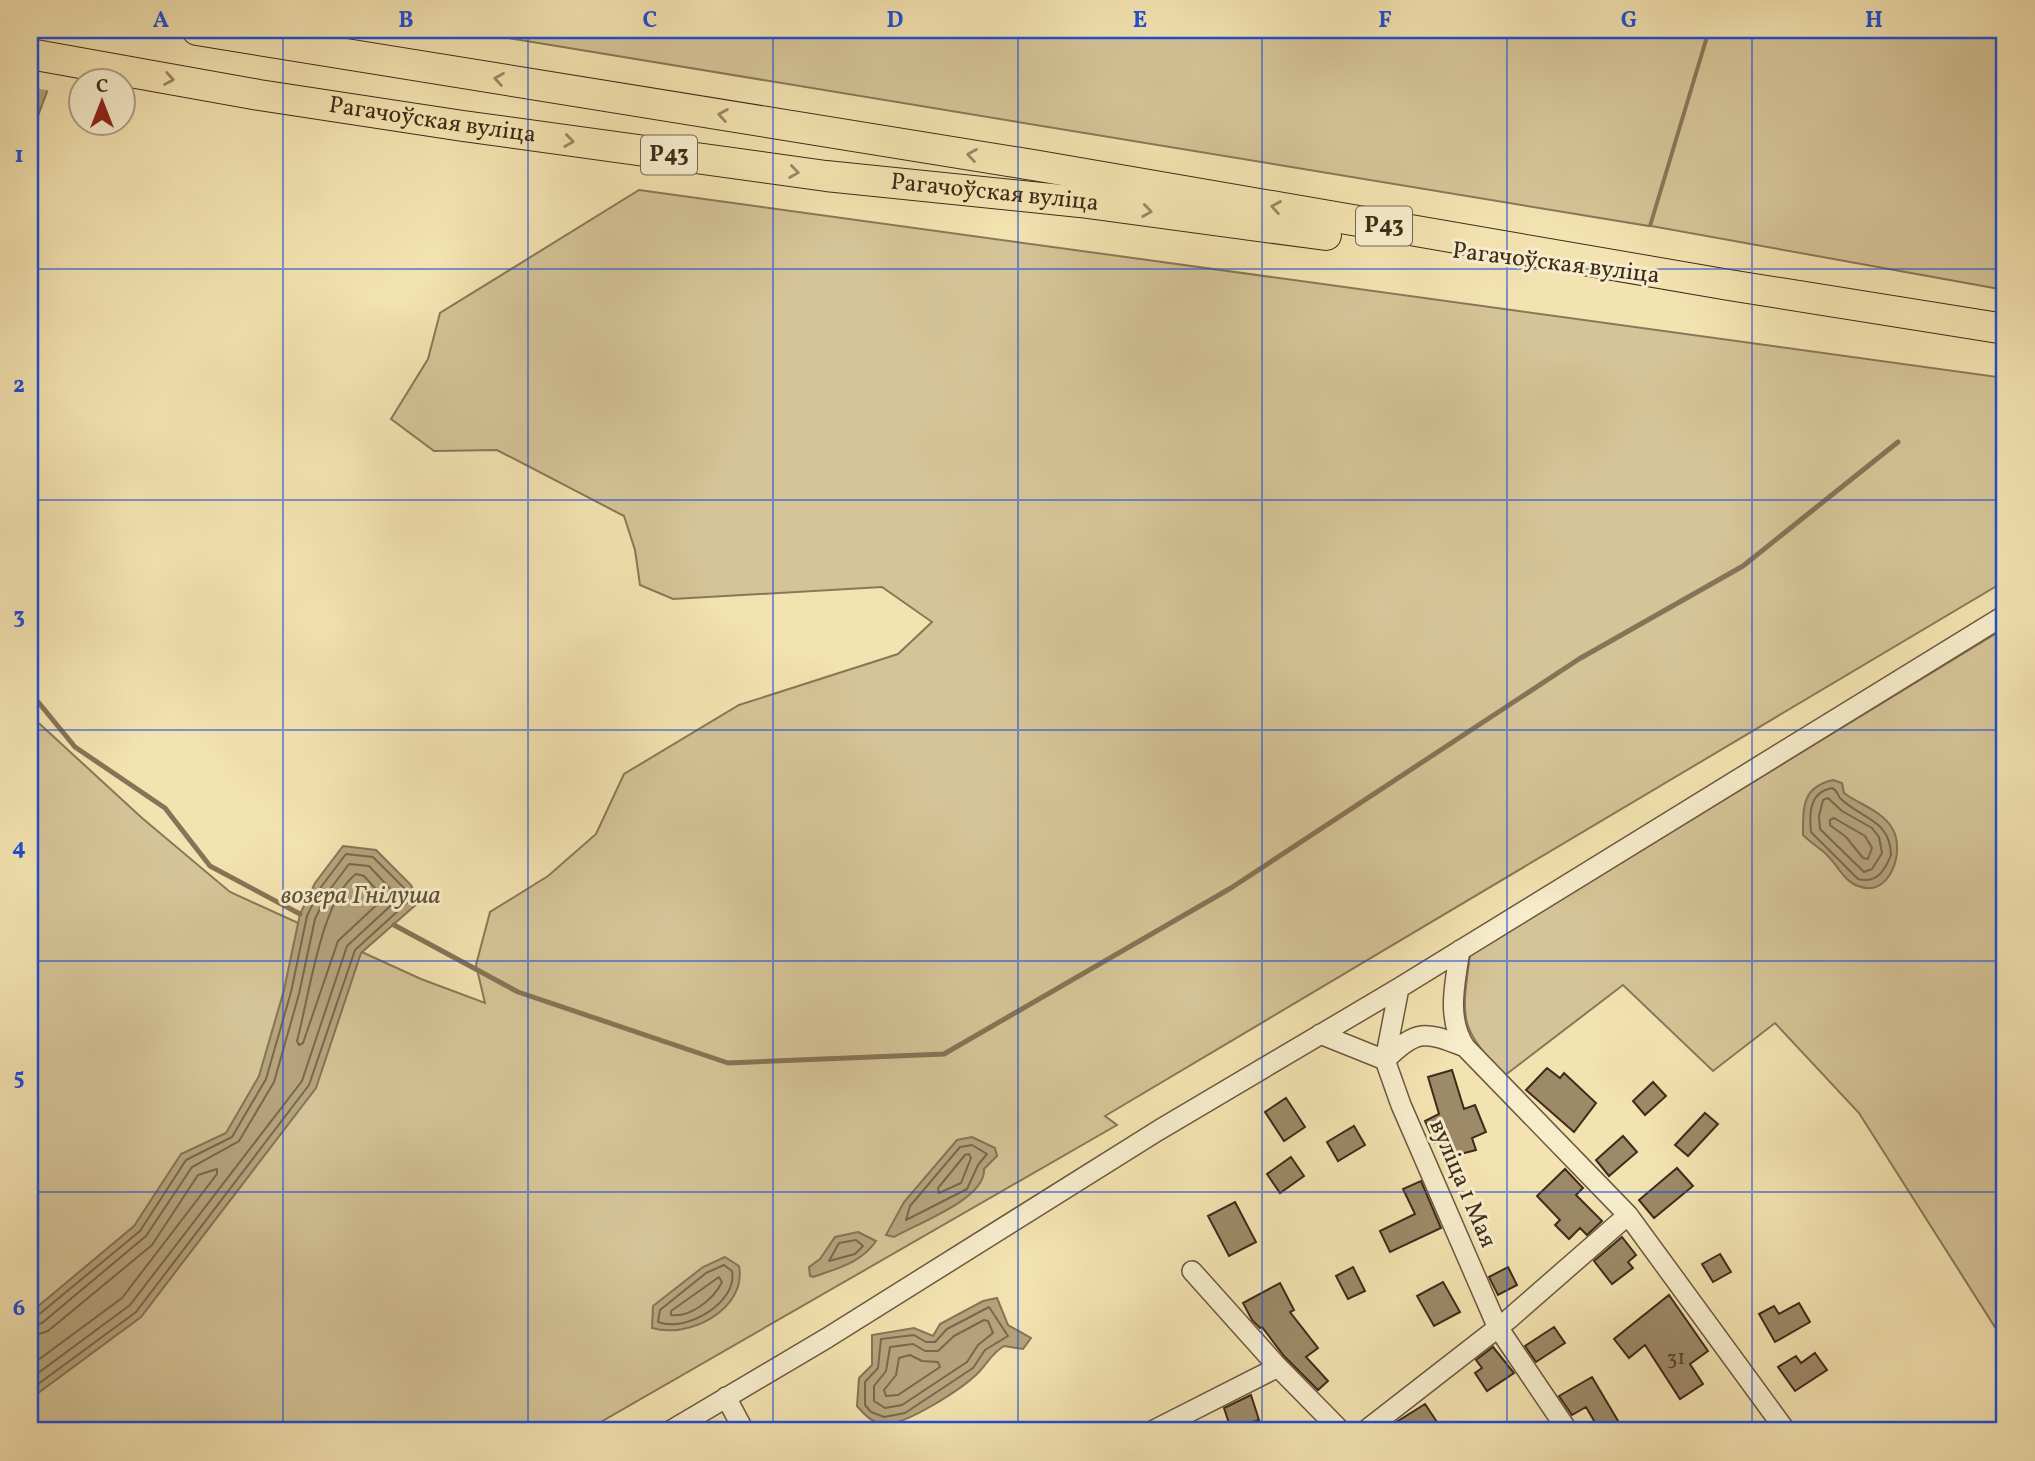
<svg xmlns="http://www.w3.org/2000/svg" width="2035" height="1461" viewBox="0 0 2035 1461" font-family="Vollkorn,serif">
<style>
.green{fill:#d5c497;stroke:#8a7759;stroke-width:2}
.water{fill:#b6a47d;stroke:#877356;stroke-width:2}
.pier{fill:#f3e3b0}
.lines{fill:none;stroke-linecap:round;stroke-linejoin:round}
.shore{stroke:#7b674c;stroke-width:2}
.stream{stroke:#877356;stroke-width:5}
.building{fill:#9d8a68;stroke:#402a1b;stroke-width:2}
.street-casing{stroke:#6d5840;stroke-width:22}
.primary-casing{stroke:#402a1b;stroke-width:32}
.street{stroke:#f7edcc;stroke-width:19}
.primary{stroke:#f3e3b0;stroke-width:30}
.oneway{stroke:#9a8666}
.grid{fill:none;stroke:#1d4ed8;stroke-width:2;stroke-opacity:0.55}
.labels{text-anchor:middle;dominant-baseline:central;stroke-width:6;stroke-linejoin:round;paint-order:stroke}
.number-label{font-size:21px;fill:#57422e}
.shield{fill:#f7edcc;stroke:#776450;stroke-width:2}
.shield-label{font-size:23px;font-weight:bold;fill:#402a1b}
.street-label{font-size:24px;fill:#402a1b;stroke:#f7edcc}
.water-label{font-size:26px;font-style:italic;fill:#634f38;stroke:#f7edcc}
.neatline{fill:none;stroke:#1d4ed8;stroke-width:2.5}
.grid-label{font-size:23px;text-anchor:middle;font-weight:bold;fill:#1d4ed8}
</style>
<rect width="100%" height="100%" fill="#f3e3b0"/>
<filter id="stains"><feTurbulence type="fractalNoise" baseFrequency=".00286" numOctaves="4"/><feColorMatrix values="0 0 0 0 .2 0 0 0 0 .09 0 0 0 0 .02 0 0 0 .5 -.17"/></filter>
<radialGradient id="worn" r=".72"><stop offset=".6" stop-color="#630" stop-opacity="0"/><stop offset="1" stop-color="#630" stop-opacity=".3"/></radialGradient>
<path class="green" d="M460,30H1708L1649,226Z
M1710,30H2005V290L1651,226Z
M639,190L2005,378V581L1105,1116L1117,1125L585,1431H30V715L142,818L230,892L421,979L485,1003L476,965L490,912L548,876L596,834L624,774L739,705L898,654L932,622L882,587L673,599L640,585L635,550L624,516L497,450L434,451L391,419L428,359L440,313Z
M2005,628V1343L1859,1113L1775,1023L1713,1071L1623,985L1504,1076C1459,1026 1461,1021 1470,955Z"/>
<path class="water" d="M30,30H58L54,73L30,137Z
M1833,780L1842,783L1844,793C1860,805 1881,810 1892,828C1906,850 1890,899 1858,886C1844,881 1838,866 1828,856C1820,848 1811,843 1803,835C1803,807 1802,787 1833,780Z
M343,846L376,850L411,885L419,902L361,953L316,1088L141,1317L30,1399V1313L134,1226L181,1154L226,1133L259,1076L284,990L300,914L315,883Z
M972,1137L995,1148L997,1156L984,1169C986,1199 918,1223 894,1237L886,1235L904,1202L957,1140Z
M858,1232L876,1241C861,1263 838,1268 813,1277L810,1276L809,1267L820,1259L835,1237Z
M725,1257L739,1266C747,1310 688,1339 652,1328L653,1306L703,1267Z
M997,1298L1008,1325L1031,1338L1023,1349L1004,1346C990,1355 989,1362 978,1373C963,1388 904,1427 883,1424C872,1423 864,1414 857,1406L859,1378L872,1365V1335L914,1328L933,1336L940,1324L983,1301Z"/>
<path class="pier" d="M30,33L61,39L57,74L51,91L30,87Z"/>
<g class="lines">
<path class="shore" d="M1832,788C1839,791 1836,795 1842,800C1863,819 1890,820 1891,855C1885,870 1877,884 1858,879L1811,832C1809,812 1810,792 1832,788Z
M1828,798L1842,811L1872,828L1879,837L1882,853L1872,869L1864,872L1820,829L1819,816L1823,800Z
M1834,818L1865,836L1872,848L1868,859L1863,858L1846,837L1830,825V820Z
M356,874L364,876L384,898L338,941L303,1043L299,1045L297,1041C309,997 321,900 356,874Z
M972,1145L987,1154L978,1165L967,1189L906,1220L910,1206L960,1147Z
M965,1155L969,1154L971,1158L961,1183L939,1193L938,1188Z
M856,1240L863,1246L855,1254L829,1261L839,1243Z
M724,1265L732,1271C738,1303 685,1333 658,1322L660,1310L706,1273Z
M719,1277L722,1282C714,1299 690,1318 671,1315V1311Z
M989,1307L1008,1336L985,1350L973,1368L905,1413L884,1417L871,1412L865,1405V1382L878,1368L881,1339L914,1335L926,1342H935L947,1329Z
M30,1317L37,1316L140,1231L186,1160L232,1137L266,1079L291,992L307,916L321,887L346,854L373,857L405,889L410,900L355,950L309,1085L136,1312L30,1390
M984,1320L988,1321L993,1333L978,1345L967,1362L902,1405L885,1408L874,1401V1386L886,1371L890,1347L913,1344L925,1351H938L954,1336Z
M30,1326L42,1323L146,1236L192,1167L239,1141L274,1082L299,994L315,919L328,892L349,864L369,866L399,898L347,946L302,1081L130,1305L30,1379
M30,1337L48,1331L152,1245L198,1175L217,1169V1174L122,1298L30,1366
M910,1355L922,1361L938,1362L940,1367L898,1395L886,1396L884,1390L896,1375L899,1358Z"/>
<path class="stream" d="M30,692L75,747L165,808L210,866L300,914
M394,925L518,992L728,1063L944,1054L1231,888L1579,659L1743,566L1898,442"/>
</g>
<path class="building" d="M1547,1068L1560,1078L1564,1073L1596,1103L1574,1132L1526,1090Z
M1452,1070L1464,1109L1475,1105L1486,1132L1472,1138L1476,1150L1449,1157L1444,1139L1435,1143L1425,1121L1439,1114L1428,1077Z
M1653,1082L1666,1096L1645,1115L1633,1101Z
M1286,1098L1305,1127L1284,1141L1265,1112Z
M1705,1113L1718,1124L1688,1156L1675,1145Z
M1354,1126L1365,1145L1338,1161L1327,1142Z
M1623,1136L1637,1152L1609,1176L1596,1160Z
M1291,1157L1304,1176L1280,1193L1267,1174Z
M1677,1168L1693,1186L1654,1218L1639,1200Z
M1565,1169L1583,1188L1576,1195L1602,1221L1587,1235L1580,1228L1569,1239L1555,1225L1560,1220L1537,1196Z
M1421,1181L1441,1228L1390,1252L1380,1231L1415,1214L1403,1189Z
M1235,1202L1256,1242L1229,1256L1208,1216Z
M1622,1237L1636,1255L1628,1262L1633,1268L1612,1284L1594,1261Z
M1720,1254L1731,1272L1713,1282L1702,1264Z
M1353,1267L1365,1291L1348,1299L1336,1276Z
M1508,1267L1517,1285L1498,1295L1489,1277Z
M1443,1282L1460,1312L1434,1326L1417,1296Z
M1280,1283L1294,1310L1290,1312L1318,1348L1306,1357L1328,1381L1318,1390L1284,1356L1262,1327L1260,1328L1252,1320L1243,1303Z
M1669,1295L1708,1351L1690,1364L1703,1384L1680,1399L1645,1345L1629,1358L1614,1339Z
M1799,1303L1810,1322L1775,1342L1759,1314L1774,1306L1779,1314Z
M1554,1327L1565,1343L1536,1362L1525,1346Z
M1493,1347L1514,1373L1487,1391L1475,1373L1482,1368L1476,1360Z
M1815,1353L1827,1370L1795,1391L1778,1367L1796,1356L1801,1363Z
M1592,1377L1624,1431H1600L1586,1407L1572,1415L1559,1396Z
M1251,1395L1259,1420L1231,1429L1224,1408Z
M1425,1404L1443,1431H1405L1398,1421Z"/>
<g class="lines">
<g class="street-casing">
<path id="street" d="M1460,950C1455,983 1446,1018 1465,1047L1628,1215L1786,1431
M1399,988L1385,1060L1401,1105L1497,1326L1568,1431
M1320,1034L1385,1060C1418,1029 1424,1031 1465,1047
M1192,1271L1278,1367
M726,1397L744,1431
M670,1431L827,1338L1159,1130L1399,988L2005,615
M1152,1431L1278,1367L1341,1431
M1365,1431L1509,1319L1628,1215"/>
</g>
<g class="primary-casing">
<g id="primary">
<path d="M197,30L1039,166L1729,285L2005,329"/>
<path id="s1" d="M30,54L259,95L463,126L826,176L1080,202L1326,235"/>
</g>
</g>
<use href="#street" class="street"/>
<use href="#primary" class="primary"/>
</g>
<defs><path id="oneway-chevron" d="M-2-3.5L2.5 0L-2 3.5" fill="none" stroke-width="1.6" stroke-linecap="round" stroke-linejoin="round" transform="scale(1.75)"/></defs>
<g class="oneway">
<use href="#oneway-chevron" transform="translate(169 79) rotate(10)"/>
<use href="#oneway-chevron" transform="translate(499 79) rotate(-171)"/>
<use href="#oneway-chevron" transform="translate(723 115) rotate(-171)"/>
<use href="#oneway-chevron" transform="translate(569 141) rotate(8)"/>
<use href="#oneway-chevron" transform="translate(972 155) rotate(-171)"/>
<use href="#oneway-chevron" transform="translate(794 172) rotate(8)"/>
<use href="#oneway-chevron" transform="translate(1276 207) rotate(-170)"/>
<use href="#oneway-chevron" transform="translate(1147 211) rotate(8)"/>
</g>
<path class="grid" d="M283,30V1431M528,30V1431M773,30V1431M1018,30V1431M1262,30V1431M1507,30V1431M1752,30V1431M30,269H2005M30,500H2005M30,730H2005M30,961H2005M30,1192H2005"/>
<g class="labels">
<g class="number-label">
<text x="1676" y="1358">31</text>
</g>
<g class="shield">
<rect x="641" y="135.5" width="56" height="39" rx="5"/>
<rect x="1356" y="206.5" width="56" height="39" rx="5"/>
</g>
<g class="shield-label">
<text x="669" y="155">Р43</text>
<text x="1384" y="226">Р43</text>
</g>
<g class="street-label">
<text stroke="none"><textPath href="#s1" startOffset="408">Рагачоўская вуліца</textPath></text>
<text stroke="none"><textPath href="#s1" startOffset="975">Рагачоўская вуліца</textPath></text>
<text transform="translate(1556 264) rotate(7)">Рагачоўская вуліца</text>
<text transform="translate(1462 1184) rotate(67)">вуліца 1 Мая</text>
</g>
<g class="water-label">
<text x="361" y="896">возера Гнілуша</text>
</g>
</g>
<rect width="2035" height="1461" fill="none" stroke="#f3e3b0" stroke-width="77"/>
<g transform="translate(102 102)"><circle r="33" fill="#f7edcc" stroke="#ae9f85" stroke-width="2"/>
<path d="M0-5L12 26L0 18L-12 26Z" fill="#8f2418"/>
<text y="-10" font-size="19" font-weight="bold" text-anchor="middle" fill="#402a1b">С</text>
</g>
<rect x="38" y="38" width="1958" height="1384" class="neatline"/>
<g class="grid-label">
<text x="161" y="27">A</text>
<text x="406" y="27">B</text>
<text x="650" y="27">C</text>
<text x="895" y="27">D</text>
<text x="1140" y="27">E</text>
<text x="1385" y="27">F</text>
<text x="1629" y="27">G</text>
<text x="1874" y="27">H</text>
<text x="19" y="162">1</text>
<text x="19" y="392">2</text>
<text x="19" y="623">3</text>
<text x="19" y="854">4</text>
<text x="19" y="1084">5</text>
<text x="19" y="1315">6</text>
</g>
<rect width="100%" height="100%" filter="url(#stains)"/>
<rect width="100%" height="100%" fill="url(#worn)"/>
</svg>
